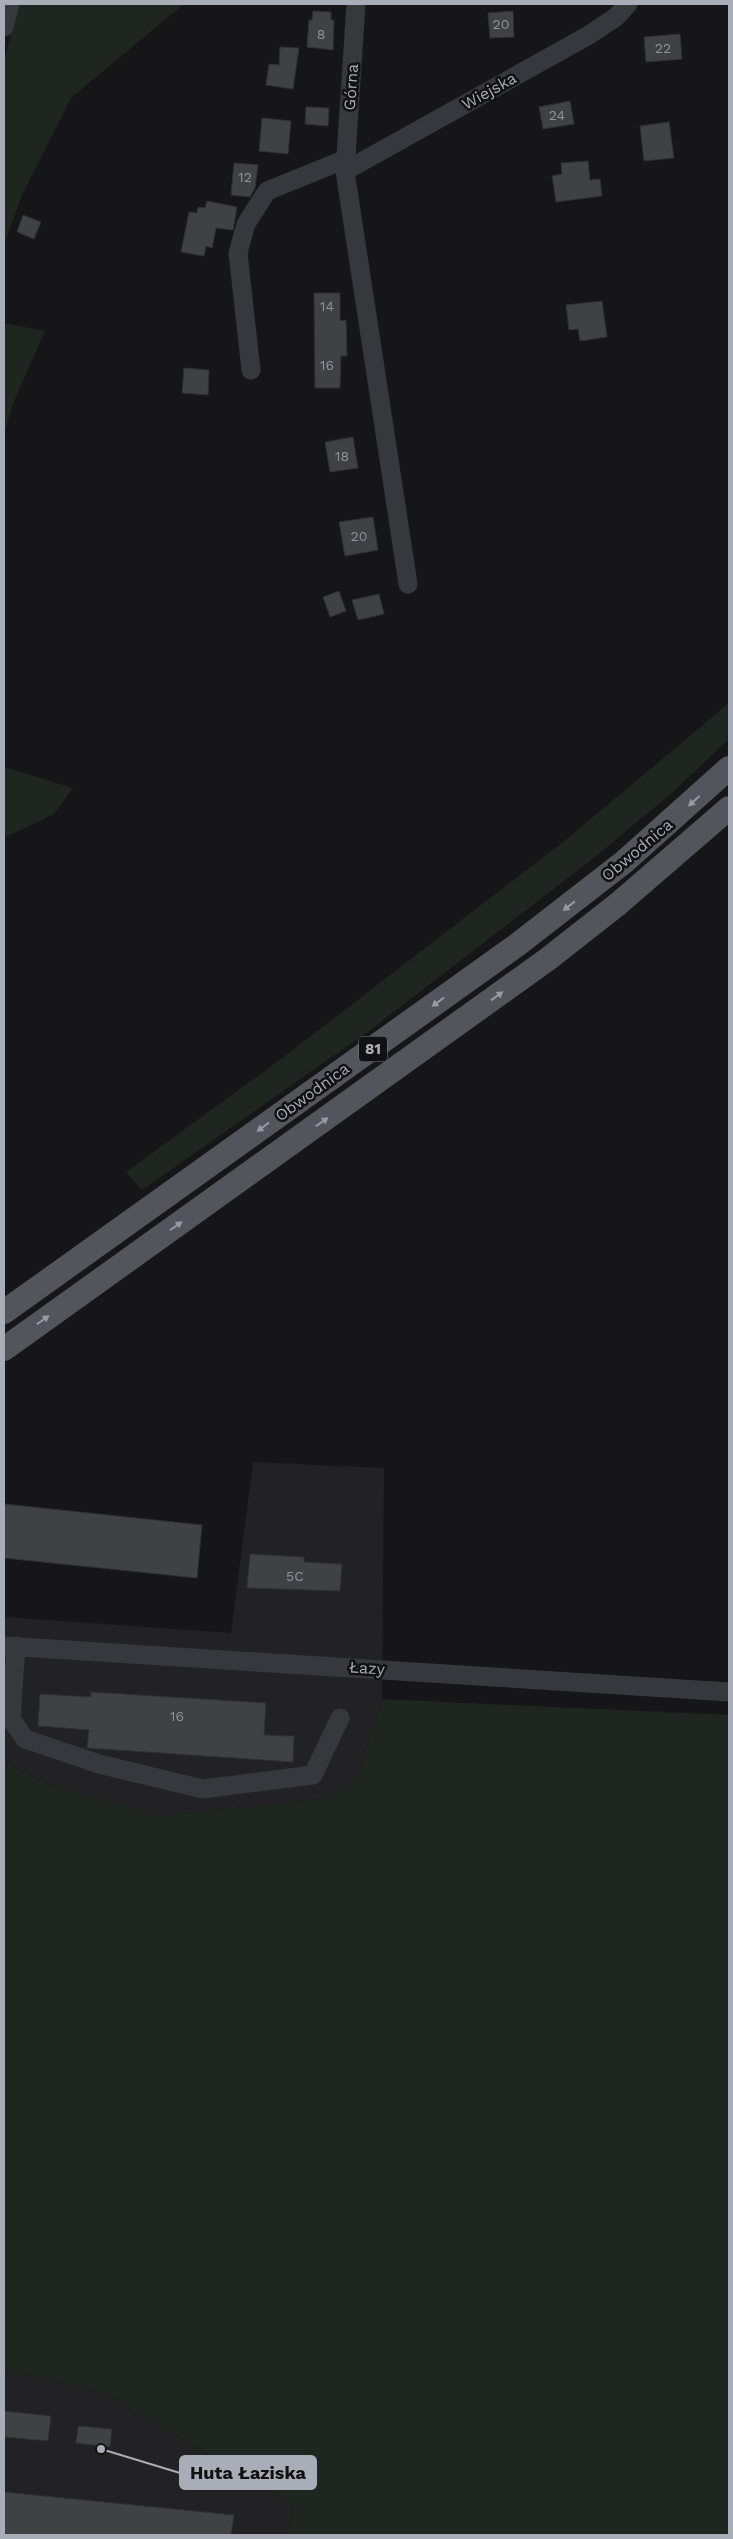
<svg xmlns="http://www.w3.org/2000/svg" width="733" height="2539" viewBox="0 0 733 2539" font-family="'Work Sans',sans-serif">
<style>
.built{fill:#222225}
.green{fill:#1e261f}
.building{fill:#404145;stroke:#303034}
.lines{fill:none;stroke-linecap:round;stroke-linejoin:round}
.minor{stroke:#37383d;stroke-width:19}
.major{stroke:#53555c;stroke-width:24}
.oneway{fill:#979ba6}
.labels{text-anchor:middle;dominant-baseline:central;stroke-width:5;stroke-linejoin:round;paint-order:stroke}
.number-label{font-size:14px;fill:#8e929b}
.shield{fill:#111113;stroke:#7b7e86;stroke-width:1}
.shield-label{font-size:15px;font-weight:bold;fill:#a8adb8}
.street-label{font-size:16px;fill:#a8adb8;stroke:#111113}
.leader{fill:none;stroke:#a8adb8;stroke-width:2}
.callout-dot{fill:#a8adb8;stroke:#111113;stroke-width:2}
.callout{fill:#a8adb8;stroke:#a8adb8;stroke-width:2}
.callout-label{font-size:18px;text-anchor:middle;font-weight:bold;fill:#111}
</style>
<rect width="100%" height="100%" fill="#161618"/>
<path class="built" d="M253,1462L384,1468L382,1699L357,1779L324,1799L157,1816L49,1784L4,1762V1617L231,1633Z
M4,2369L103,2393L293,2504L289,2535H4Z"/>
<path class="green" d="M19,4H184L71,98L22,195L4,245V60Z
M4,323L45,331L14,401L4,433Z
M729,703V739L673,792L590,861L369,1031L142,1190L126,1172L281,1059L563,842Z
M4,767L73,788L54,814L4,838Z
M382,1699L729,1715V2535H289L293,2504L103,2393L4,2369V1762L49,1784L157,1816L324,1799L357,1779Z"/>
<path class="building" d="M313,11L331,12V20H334L333,50L307,47L309,20H312Z
M513,11L514,37L490,38L488,13Z
M680,34L682,59L646,62L644,37Z
M280,47L299,48L293,89L266,85L269,64L279,65Z
M570,101L574,124L543,129L539,107Z
M306,107L329,108L328,126L305,124Z
M262,118L291,121L288,154L259,151Z
M669,122L674,158L644,161L640,126Z
M588,161L590,180L600,179L602,196L556,202L552,176L562,174L561,163Z
M234,163L258,165L255,188L250,197L231,195Z
M207,201L237,207L233,230L216,228L212,248L206,246L204,256L181,252L189,212L197,213L198,207L205,208Z
M23,215L41,222L34,239L17,232Z
M314,293H340V321L346,320L347,356H341L340,388H315Z
M602,301L607,337L580,341L578,329L569,330L566,305Z
M184,368L209,370L208,395L182,393Z
M353,437L358,468L330,472L325,442Z
M373,517L378,550L345,556L339,522Z
M339,591L346,611L330,617L323,597Z
M379,594L384,614L358,620L352,600Z
M4,1504L202,1525L197,1578L4,1558Z
M250,1554L304,1557V1562L342,1564L340,1591L247,1588Z
M91,1692L266,1703L264,1735L294,1736L293,1762L87,1748L89,1730L38,1726L40,1694L91,1697Z
M4,2411L51,2416L48,2441L4,2437Z
M78,2426L112,2429L110,2447L76,2443Z
M4,2492L234,2515L231,2535H4Z"/>
<g class="lines">
<path class="minor" d="M356,4L345,171L408,584
M4,27L10,4
M345,171L589,35L616,17L628,4
M251,370L238,253L246,224L267,191L346,159
M4,1646L729,1692
M16,1646L11,1719L25,1739L99,1764L203,1789L313,1775L340,1718"/>
<path class="major" d="M4,1312L517,945L624,862L729,768
M4,1349L548,959L618,904L729,808"/>
</g>
<defs><path id="oneway-solid" d="M-6-.8H1V-3.2L6.5 0L1 3.2V.8H-6Z" transform="scale(1.25)"/></defs>
<g class="oneway">
<use href="#oneway-solid" transform="translate(694 801) rotate(138)"/>
<use href="#oneway-solid" transform="translate(569 906) rotate(142)"/>
<use href="#oneway-solid" transform="translate(497 996) rotate(-36)"/>
<use href="#oneway-solid" transform="translate(438 1002) rotate(144)"/>
<use href="#oneway-solid" transform="translate(322 1122) rotate(-35)"/>
<use href="#oneway-solid" transform="translate(263 1127) rotate(144)"/>
<use href="#oneway-solid" transform="translate(176 1226) rotate(-35)"/>
<use href="#oneway-solid" transform="translate(43 1320) rotate(-35)"/>
</g>
<g class="labels">
<g class="number-label">
<text x="501" y="24">20</text>
<text x="321" y="34">8</text>
<text x="663" y="48">22</text>
<text x="557" y="115">24</text>
<text x="245" y="177">12</text>
<text x="327" y="306">14</text>
<text x="327" y="365">16</text>
<text x="342" y="456">18</text>
<text x="359" y="536">20</text>
<text x="295" y="1576">5C</text>
<text x="177" y="1716">16</text>
</g>
<rect class="shield" x="359" y="1036.5" width="28" height="25" rx="4"/>
<g class="shield-label">
<text x="373" y="1049">81</text>
</g>
<g class="street-label">
<text transform="translate(351 87) rotate(-86)">Górna</text>
<text transform="translate(489 91) rotate(-29)">Wiejska</text>
<text transform="translate(637 850) rotate(-40)">Obwodnica</text>
<text transform="translate(312 1092) rotate(-36)">Obwodnica</text>
<text transform="translate(367 1668) rotate(4)">Łazy</text>
</g>
</g>
<path class="leader" d="M101 2449L180 2473"/>
<circle class="callout-dot" cx="101" cy="2449" r="5"/>
<rect class="callout" x="180" y="2456" width="136" height="33" rx="5"/>
<g class="callout-label">
<text x="248" y="2479">Huta Łaziska</text>
</g>
<rect width="733" height="2539" fill="none" stroke="#a8adb8" stroke-width="10"/>
</svg>
